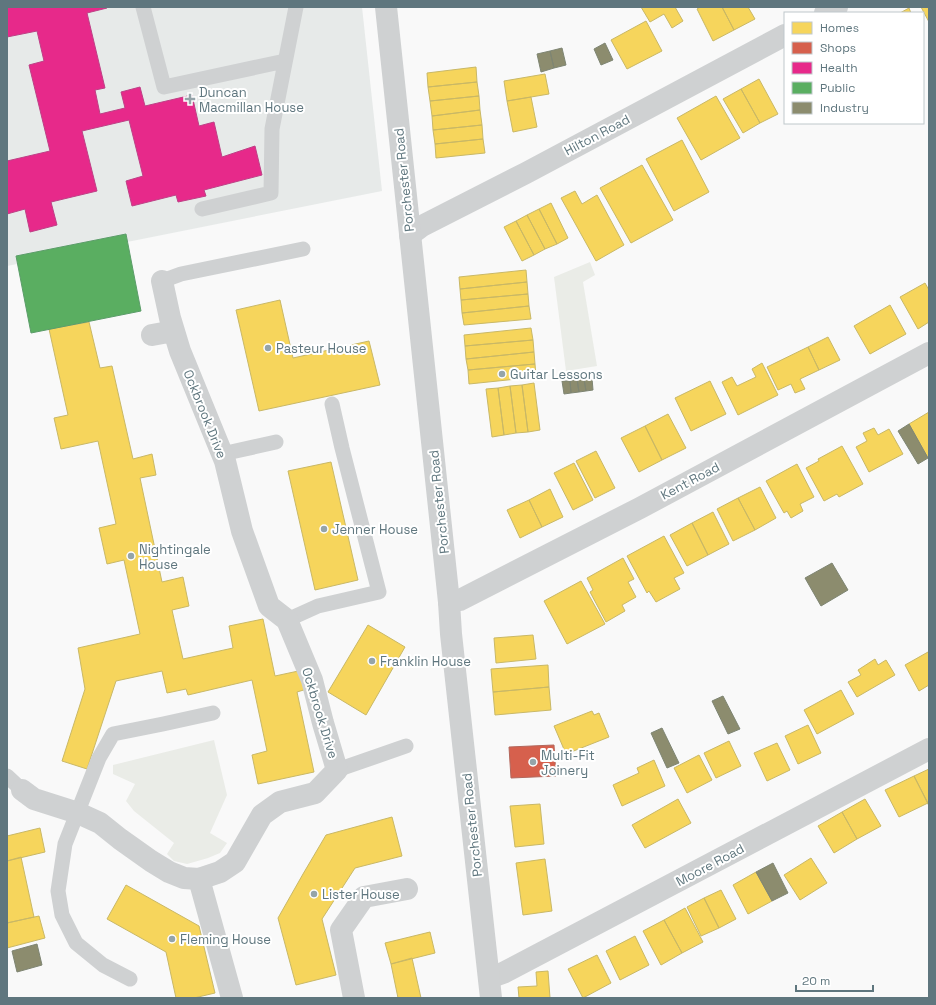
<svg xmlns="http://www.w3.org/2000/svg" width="936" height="1005" viewBox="0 0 936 1005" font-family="'Space Grotesk',sans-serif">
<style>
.built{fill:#e7eae9}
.green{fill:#eaece7}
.homes{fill:#f6d55c;stroke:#c9b866}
.shops{fill:#d6604d;stroke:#b2675c}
.health{fill:#e7298a;stroke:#be4086}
.public{fill:#5aae61;stroke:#5c9d6a}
.industry{fill:#8c8c6e;stroke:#7e8573}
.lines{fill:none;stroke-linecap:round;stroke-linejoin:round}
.service{stroke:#cfd1d2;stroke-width:15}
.minor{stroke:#cfd1d2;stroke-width:22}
.tertiary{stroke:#cfd1d2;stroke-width:22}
.poi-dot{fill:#95a4a9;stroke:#fff;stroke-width:1.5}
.labels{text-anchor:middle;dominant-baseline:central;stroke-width:4;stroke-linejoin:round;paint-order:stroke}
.poi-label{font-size:13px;fill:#5f767e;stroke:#fff;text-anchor:start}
.street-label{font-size:13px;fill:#5f767e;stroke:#fff}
</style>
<rect width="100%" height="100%" fill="#f9f9f9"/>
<path class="built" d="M7,7H362L382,191L7,266Z"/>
<path class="green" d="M590,262L595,275L583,282L597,366L566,371L554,277Z
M214,740L227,795L210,833L227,843L220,853L208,858L187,864L174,861L167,854L174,843L134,811L126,801L135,784L113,774V765Z"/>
<path class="homes" d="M641,7H675L683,21L672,28L664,14L650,22Z
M700,7H722L734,30L713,41L697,9Z
M722,7H748L755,19L734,30Z
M921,7H929V22Z
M909,8L911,13H900Z
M646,21L662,51L627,69L611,40Z
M476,67L477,82L428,87L427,73Z
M545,74L549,94L507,101L504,81Z
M759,79L778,114L760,123L741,89Z
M477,82L479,96L430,101L428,87Z
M741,89L760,123L743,133L723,99Z
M479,96L480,110L432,116L430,101Z
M716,96L740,138L701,160L677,118Z
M531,97L537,127L513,132L507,101Z
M480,110L482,125L433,130L432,116Z
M482,125L483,139L435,144L433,130Z
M483,139L485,153L436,158L435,144Z
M682,140L709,192L674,211L646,159Z
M642,165L673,220L631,243L600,188Z
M575,191L582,204L597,195L624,245L596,261L561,198Z
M551,203L568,238L557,244L539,209Z
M539,209L557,244L545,249L527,215Z
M527,215L545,249L534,255L516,221Z
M516,221L534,255L522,261L504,227Z
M526,270L527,282L460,289L459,277Z
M527,282L528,294L461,300L460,289Z
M925,283L929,290V322L918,329L900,297Z
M528,294L529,306L462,313L461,300Z
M280,300L293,358L369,341L380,385L259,411L236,310Z
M890,305L906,334L870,354L854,326Z
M529,306L531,319L464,325L462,313Z
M89,322L100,368L112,366L133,459L152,454L156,475L140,478L162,582L183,577L189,606L172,610L183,659L233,648L229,626L263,619L275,676L303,670L307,689L297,692L314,772L258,784L252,755L267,751L252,680L188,695L186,689L167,693L162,671L116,681L87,769L62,761L85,689L78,648L140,634L124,560L107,564L99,528L116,524L98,441L61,449L54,418L68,415L49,329Z
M531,328L533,340L465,346L464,335Z
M828,337L840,360L819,370L808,347Z
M533,340L534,352L466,359L465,346Z
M808,347L819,370L800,379L805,389L795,393L791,384L778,390L767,367Z
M534,352L535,364L468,370L466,359Z
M762,363L778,395L738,415L722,382L732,377L737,386L756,377L752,369Z
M535,364L536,377L469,384L468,370Z
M710,381L726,414L691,431L675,398Z
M534,383L540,430L528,432L522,385Z
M522,385L528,432L516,433L510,386Z
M510,386L516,433L504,435L498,388Z
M498,388L504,435L492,437L486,389Z
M929,412V457L928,458L909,424Z
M668,414L686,448L662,460L645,426Z
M645,426L662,460L639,472L621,438Z
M874,428L878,435L889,429L903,454L869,472L856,447L867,441L863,433Z
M842,446L863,484L839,497L837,494L824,501L806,468L819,461L818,459Z
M596,451L615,488L595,498L576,461Z
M331,462L358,580L315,590L288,471Z
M574,463L593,500L573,510L554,473Z
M797,464L814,497L800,504L803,511L791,518L787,511L784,513L766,481Z
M760,487L776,518L755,530L738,498Z
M550,489L563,517L542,527L529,500Z
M738,498L755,530L733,541L717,509Z
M529,500L542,527L520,538L507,510Z
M713,512L729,544L708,555L692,523Z
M692,523L708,555L687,566L670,535Z
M664,536L684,573L674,578L680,589L656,602L649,591L647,593L627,556Z
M623,558L634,579L628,582L636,597L622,605L625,611L606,622L590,592L593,590L587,578Z
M581,581L605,624L567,644L544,601Z
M368,625L405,647L366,715L328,692Z
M533,635L536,659L496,663L494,638Z
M928,652L929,654V685L919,691L905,665Z
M875,659L878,665L886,660L895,675L857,697L848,682L861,675L858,670Z
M548,665L549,687L493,692L491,669Z
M549,687L551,710L495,715L493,692Z
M841,690L854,714L817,734L804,710Z
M592,711L594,715L599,713L609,737L566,754L554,726Z
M808,725L821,753L798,764L785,736Z
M729,741L741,766L716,778L704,753Z
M777,743L790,770L767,781L754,753Z
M699,755L712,780L687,793L674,768Z
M654,760L665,786L622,806L613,785L639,773L637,768Z
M929,769V806L914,776Z
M914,776L928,803L899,817L885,790Z
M678,799L691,823L645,848L632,825Z
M865,799L881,826L857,839L842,812Z
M540,804L544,844L515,847L510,806Z
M842,812L857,839L834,853L818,826Z
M392,817L402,856L355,868L322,919L336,975L296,985L278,918L303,874L326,835Z
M40,828L45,852L7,861V836Z
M21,857L34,917L7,923V861Z
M811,858L827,883L800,900L784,875Z
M545,859L552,911L523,915L516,863Z
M756,872L772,901L748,914L733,885Z
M126,885L199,926L215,993L194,998H176L166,952L107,919Z
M721,890L736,919L719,928L704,898Z
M704,898L719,928L701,936L687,907Z
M685,908L703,942L682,953L664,920Z
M39,916L45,938L7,948V923Z
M664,920L682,953L661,965L643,931Z
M430,932L435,953L391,964L385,943Z
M635,936L649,965L620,980L606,951Z
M597,955L611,983L583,998L568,969Z
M412,958L421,998H398L391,964Z
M548,971L550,998H519L518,987L537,986L536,972Z"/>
<path class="shops" d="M554,745L556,776L511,778L509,747Z"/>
<path class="health" d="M7,7H107V8L87,13L105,88L95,90L100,114L125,108L121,92L140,87L145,106L192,95L199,126L214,122L222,157L255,146L262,175L204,190L206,196L178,202L176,195L132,206L126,181L143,176L129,120L82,131L97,191L51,202L57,225L30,232L25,209L7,214V161L50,151L29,65L44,61L37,31L7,37Z"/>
<path class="public" d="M126,234L141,311L31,333L16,256Z"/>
<path class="industry" d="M605,43L613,60L601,65L594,49Z
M562,48L566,65L554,68L550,51Z
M550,51L554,68L541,72L537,54Z
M592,378L593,390L586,391L584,379Z
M577,379L579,392L571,393L570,381Z
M577,379H584L586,391L579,392Z
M562,381H570L571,393L564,394Z
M909,424L928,458L918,464L898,431Z
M832,563L848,590L821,606L805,578Z
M723,696L740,729L728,734L712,701Z
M662,728L679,763L667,768L651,733Z
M773,863L788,893L772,901L756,872Z
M37,944L42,965L17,972L12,951Z"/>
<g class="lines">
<path class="service" d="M143,7L164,87L285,61
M202,209L271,193L272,129L296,7
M162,281L181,274L303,249
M222,454L276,442
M287,620L318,606L379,592L342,448L332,404
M337,770L406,746
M7,776L22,790
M130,979L103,965L76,943L62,915L58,891L65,844L99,758L113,734L163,724L213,713"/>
<path class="minor" d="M825,13L837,7
M410,235L422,226L526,173L785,35
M152,335L174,331
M449,602L460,600L640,508L929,353
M22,790L34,799L78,813L100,823L120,839L151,861L169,872L184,878L199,879L220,872L235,862L262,815L280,802L315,793L337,770L323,723L312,680L287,620L269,606L242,531L225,461L180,351L170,318L162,281
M199,879L232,998
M489,978L503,973L929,749
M354,998L341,930L364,897L407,889"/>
<path class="tertiary" d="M386,7L449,602L451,634L491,998"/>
</g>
<g class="poi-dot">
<path d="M188 93h4v4h4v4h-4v4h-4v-4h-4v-4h4z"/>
<circle cx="268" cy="348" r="4"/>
<circle cx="502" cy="374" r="4"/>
<circle cx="324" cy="529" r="4"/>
<circle cx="131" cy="556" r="4"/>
<circle cx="372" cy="661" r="4"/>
<circle cx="533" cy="762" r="4"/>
<circle cx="314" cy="894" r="4"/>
<circle cx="172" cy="939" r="4"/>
</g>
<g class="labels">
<g class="poi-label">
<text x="199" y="92">Duncan<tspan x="199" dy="15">Macmillan House</tspan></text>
<text x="276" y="348">Pasteur House</text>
<text x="510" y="374">Guitar Lessons</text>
<text x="332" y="529">Jenner House</text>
<text x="139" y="549">Nightingale<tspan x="139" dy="15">House</tspan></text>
<text x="380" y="661">Franklin House</text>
<text x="541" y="755">Multi-Fit<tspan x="541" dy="15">Joinery</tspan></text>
<text x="322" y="894">Lister House</text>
<text x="180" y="939">Fleming House</text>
</g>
<g class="street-label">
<text transform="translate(597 135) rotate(-28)">Hilton Road</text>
<text transform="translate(404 180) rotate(-96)">Porchester Road</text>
<text transform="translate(205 414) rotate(68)">Ockbrook Drive</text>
<text transform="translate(690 481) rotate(-28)">Kent Road</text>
<text transform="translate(439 502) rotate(-96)">Porchester Road</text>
<text transform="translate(320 713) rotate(73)">Ockbrook Drive</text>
<text transform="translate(472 825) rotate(-96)">Porchester Road</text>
<text transform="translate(710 865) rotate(-28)">Moore Road</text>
</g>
</g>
<rect width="936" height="1005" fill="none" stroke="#5f767e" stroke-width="16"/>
<rect x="784" y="12" width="140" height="112" fill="#ffffff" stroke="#bfc8cb"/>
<rect x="792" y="22" width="20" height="12" fill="#f6d55c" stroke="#bfc8cb"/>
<text x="820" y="32" font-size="12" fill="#5f767e">Homes</text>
<rect x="792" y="42" width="20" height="12" fill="#d6604d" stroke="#bfc8cb"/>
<text x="820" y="52" font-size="12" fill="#5f767e">Shops</text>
<rect x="792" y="62" width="20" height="12" fill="#e7298a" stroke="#bfc8cb"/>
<text x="820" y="72" font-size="12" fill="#5f767e">Health</text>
<rect x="792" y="82" width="20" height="12" fill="#5aae61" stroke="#bfc8cb"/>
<text x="820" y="92" font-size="12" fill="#5f767e">Public</text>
<rect x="792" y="102" width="20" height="12" fill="#8c8c6e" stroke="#bfc8cb"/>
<text x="820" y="112" font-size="12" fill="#5f767e">Industry</text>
<path d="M796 985v6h77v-6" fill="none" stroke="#5f767e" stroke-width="2"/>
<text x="802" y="985" font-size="12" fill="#5f767e" stroke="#ffffff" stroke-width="3" paint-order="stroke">20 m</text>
</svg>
